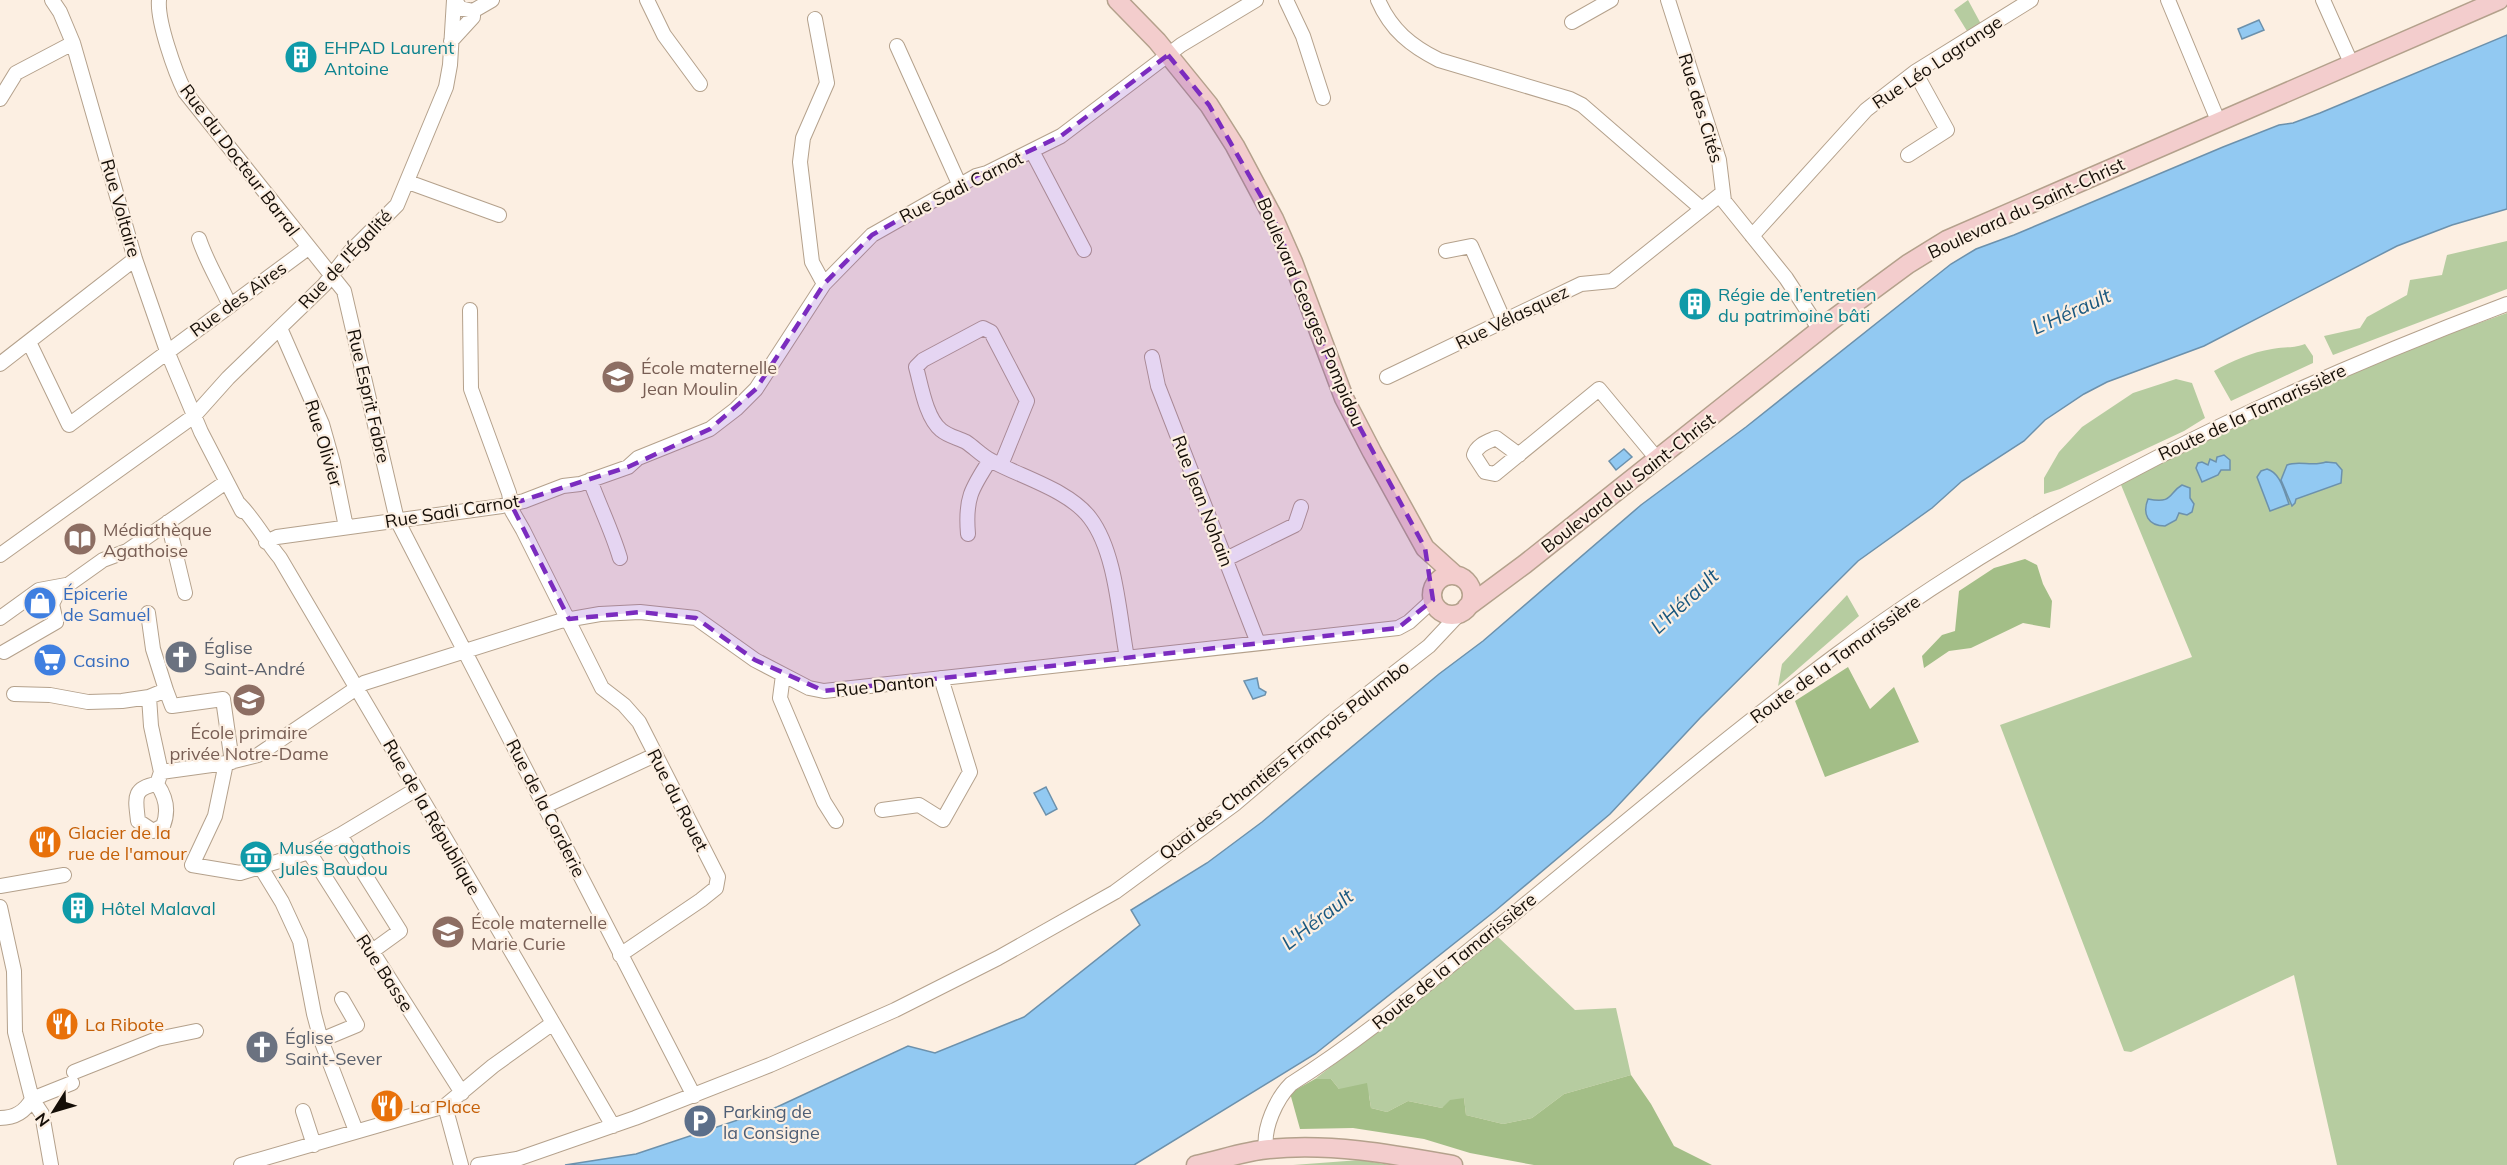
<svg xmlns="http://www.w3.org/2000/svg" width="2507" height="1165" viewBox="0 0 2507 1165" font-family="Mulish,sans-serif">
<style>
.green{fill:#b6cca0}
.forest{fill:#a3be87}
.water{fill:#92c9f2;stroke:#6c91ac;stroke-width:1.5}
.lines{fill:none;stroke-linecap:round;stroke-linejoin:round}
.street-casing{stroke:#b4a18c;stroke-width:16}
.secondary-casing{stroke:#b4a18c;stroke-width:21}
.street{stroke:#fff;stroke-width:14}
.secondary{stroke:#f3cdcd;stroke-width:18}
.marked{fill:#7b2cbf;fill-opacity:0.2;stroke:#7b2cbf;stroke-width:4.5;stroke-dasharray:12 8;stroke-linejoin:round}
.labels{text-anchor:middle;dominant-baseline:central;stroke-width:4.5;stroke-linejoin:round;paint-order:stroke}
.culture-label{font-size:18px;fill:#0d838f;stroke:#fcefe2;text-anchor:start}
.street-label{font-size:18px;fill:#150e07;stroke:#fcefe2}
.education-label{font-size:18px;fill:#785e54;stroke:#fcefe2;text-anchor:start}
.shop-label{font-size:18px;fill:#366cbe;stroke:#fcefe2;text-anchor:start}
.worship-label{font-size:18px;fill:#5b616d;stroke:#fcefe2;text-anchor:start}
.food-label{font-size:18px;fill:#c56008;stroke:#fcefe2;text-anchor:start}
.service-label{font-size:18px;fill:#4e5e75;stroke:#fcefe2;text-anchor:start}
.water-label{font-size:20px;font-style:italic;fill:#1a587f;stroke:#fcefe2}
</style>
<rect width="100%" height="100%" fill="#fcefe2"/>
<path class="green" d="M1968,0L1981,24L1967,31L1954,10Z
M2507,241V289L2333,355L2324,336L2360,328L2367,317L2407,295L2410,280L2442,275L2447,255Z
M2507,313V1165H2337L2294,975L2131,1052L2124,1051L2000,725L2192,657L2119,480L2333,376Z
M2305,344L2313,356V363L2231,401L2214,371C2232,361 2252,352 2272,349C2286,346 2291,349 2305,344Z
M2176,379L2192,383L2205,418L2184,431L2060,489L2044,494V478L2059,452L2082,427L2133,393Z
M1847,595L1859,616L1778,686L1782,664Z
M1498,937L1575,1010L1616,1008L1631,1075L1564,1094L1532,1118L1503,1124L1466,1115L1464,1098L1442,1108L1408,1101L1387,1112L1371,1108L1369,1095L1339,1089L1331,1079H1315Z
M1360,1160L1391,1165H1293Z"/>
<path class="forest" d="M2025,559L2037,565L2043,584L2052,601L2050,628L2023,623L1971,648L1949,651L1924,668L1922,656L1942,635L1955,631L1959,591L1994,568Z
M1848,667L1870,709L1894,687L1919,742L1825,777L1795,701Z
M1631,1075L1651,1104L1674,1146L1712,1165H1534L1470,1153L1424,1139L1353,1128L1300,1129L1290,1093L1315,1079H1331L1339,1089L1367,1083L1371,1108L1387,1112L1408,1101L1442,1108L1450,1100L1464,1098L1466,1115L1503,1124L1532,1118L1564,1094Z"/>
<path class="water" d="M2259,20L2264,30L2242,39L2238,29Z
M2507,35V209L2452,225L2397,246L2204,346L2107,382L2084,394L2045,420L2024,441L1962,481L1932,508L1858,561L1700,718L1610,814L1495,911L1315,1054L1134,1165H565L636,1154L777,1107L908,1046L935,1053L1024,1017L1140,925L1131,910L1207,863L1262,822L1439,674L1483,641L1641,505L1746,427L1951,264L1976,249L2014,235L2223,147L2279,125L2293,123L2320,113Z
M1624,449L1632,457L1616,470L1609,461Z
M2224,455L2230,460V470H2221L2218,475L2202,482L2196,468L2198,463L2202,462L2208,465L2210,459L2216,462L2217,457Z
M2326,462L2336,463L2342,470L2341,483L2296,499L2295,503L2292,506L2281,480L2287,465C2299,460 2312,467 2326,462Z
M2267,469C2281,473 2284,492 2289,504L2270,511L2257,477L2261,471Z
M2182,485L2190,488V498L2194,504L2192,512L2187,515L2179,513L2176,520L2165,526C2148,526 2142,514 2148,499C2174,504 2168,493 2182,485Z
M1257,678L1259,688L1266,692L1265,695L1253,699L1244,681Z
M1046,787L1057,809L1046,815L1034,793Z"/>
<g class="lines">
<g class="street-casing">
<path id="street" d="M52,0L60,12L73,43L135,259L167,351L201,432L242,511
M159,0C157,21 175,72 185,92L344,291L397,520L694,1096
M455,0L460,8L473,11L492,0
M647,0L664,35L700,84
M1286,0L1303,36L1323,98
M1378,0C1391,30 1411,46 1439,60L1570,99L1582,105L1702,209
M1668,0L1719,160L1724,201L1786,278L1820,330
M2168,0L2219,123
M2323,0L2352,65
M815,19L827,83L803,138L800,162L812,262L824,284
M1572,22L1611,0
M451,41L473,17V11
M897,46L960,186
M0,99L16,73L73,43
M1032,151L1084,250
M1908,155L1947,130L1915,72
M408,182L499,215
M1752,236L1866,110L1915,72L2031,0
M199,239C207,263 220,283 230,306
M1446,251L1471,246L1504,321
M470,310L471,389L509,493L512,511L523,530L602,688L624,705L639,722L718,877L716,888L701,900L620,955
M280,328L322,424L333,463L346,527
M29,342L69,425L308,248
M1152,357L1158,386L1258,643
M0,364L135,259
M1387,377L1581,284L1612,281L1721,194
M1519,455L1496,438C1487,442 1477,445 1474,455L1485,472L1495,474L1599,389L1658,460
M1001,465L1027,401L991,332L983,328L923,360L916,367C921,385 926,418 941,430C948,436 958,438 966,442C975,448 982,456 992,461C1021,477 1069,490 1090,518C1116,552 1119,615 1127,658
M590,480C600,507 612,531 620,558
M239,504C256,521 265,540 280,558C392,747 503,936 613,1126
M168,522L185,593
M968,534C965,499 971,489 990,460
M266,542L277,537L502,506L524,501L563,486L580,484L628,467L638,458L710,429L736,409L756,389L824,284L872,235L976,176L987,173L1061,136L1181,45L1256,0
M0,555L194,416L228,378L324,285L350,252L397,205L446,87L450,65L454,0
M1226,559L1295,525L1301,507
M148,613L153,649L166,690L149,697L151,726L161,772L226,763L258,755L364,683L560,621L600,614L640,612L696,618L755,660L809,688L824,691L1398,628L1409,622L1433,600
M0,618L39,590L66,585
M4,652L56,622L52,604L58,592L103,560L127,551L226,482
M783,675L780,698L824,802L836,821
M166,690L172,706L223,699L232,762
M14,694L50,695L88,702L122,701L149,697
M226,763L215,816L192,865L240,873L309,852L340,835L415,790
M157,784C166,797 169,811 163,826L153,831L138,821C136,800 131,788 157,784L161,772
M545,806L655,755
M882,810L919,805L943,820L970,772L941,678
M340,835L400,931L371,952
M309,852L462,1093
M260,866L282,902L300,941L314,1014L321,1040L356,1131
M0,886L64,875
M0,907L14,971L15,1032L32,1099L42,1114L51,1165
M321,1040L357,1025L342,999
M74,1072L157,1039L196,1031
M32,1099L72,1083
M445,1106L493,1066L553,1023
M303,1111L314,1145
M0,1118C15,1118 25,1112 32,1099
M1266,1149C1263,1128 1276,1099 1291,1084C1359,1041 1421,989 1483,939C1600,844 1715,745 1836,655C2042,503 2269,394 2507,304
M241,1165L445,1106L461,1165
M478,1165L517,1159L635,1118L770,1065L895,1010L998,958L1115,892L1236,803L1329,724L1429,646L1460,613"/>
</g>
<g class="secondary-casing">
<path id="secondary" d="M1117,0L1157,41L1209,105L1235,146L1274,219L1293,262L1344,398L1372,452L1425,548L1455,575
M1432 595a20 20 0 1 1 40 0a20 20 0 1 1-40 0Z
M1467,607L1525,564L1832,320L1908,264L1947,240L2499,0
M1196,1165C1220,1160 1245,1151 1269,1149C1331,1143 1391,1154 1453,1165"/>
</g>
<use href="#street" class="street"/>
<use href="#secondary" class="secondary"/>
</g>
<path class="marked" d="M1168,55L1209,105L1274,219L1344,398L1425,548L1433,600L1398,628L824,691L755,660L696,618L640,612L569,619L511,504L628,467L710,429L756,389L824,284L872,235L976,176L1061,136Z"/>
<defs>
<g id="building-disc" transform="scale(1.725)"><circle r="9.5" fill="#0f9aa8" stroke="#fcefe2"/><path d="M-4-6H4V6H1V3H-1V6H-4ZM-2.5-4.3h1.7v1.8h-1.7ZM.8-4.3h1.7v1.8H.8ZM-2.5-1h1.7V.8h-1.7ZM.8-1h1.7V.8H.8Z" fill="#fff"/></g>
<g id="school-disc" transform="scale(1.725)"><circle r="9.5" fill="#8d6e63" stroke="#fcefe2"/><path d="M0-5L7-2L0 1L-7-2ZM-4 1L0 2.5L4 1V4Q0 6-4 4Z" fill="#fff"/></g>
<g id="library-disc" transform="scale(1.725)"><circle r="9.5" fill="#8d6e63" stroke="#fcefe2"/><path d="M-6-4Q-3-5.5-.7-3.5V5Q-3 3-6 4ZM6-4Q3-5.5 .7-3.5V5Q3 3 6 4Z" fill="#fff"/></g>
<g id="shop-disc" transform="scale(1.725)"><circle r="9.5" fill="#3f7fe0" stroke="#fcefe2"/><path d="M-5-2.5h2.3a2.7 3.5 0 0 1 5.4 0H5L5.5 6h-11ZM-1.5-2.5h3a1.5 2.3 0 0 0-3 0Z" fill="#fff"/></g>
<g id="church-disc" transform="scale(1.725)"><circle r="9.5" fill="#6b7280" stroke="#fcefe2"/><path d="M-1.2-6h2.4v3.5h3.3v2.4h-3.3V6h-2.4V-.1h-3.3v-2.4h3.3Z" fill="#fff"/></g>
<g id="supermarket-disc" transform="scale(1.725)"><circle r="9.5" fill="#3f7fe0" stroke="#fcefe2"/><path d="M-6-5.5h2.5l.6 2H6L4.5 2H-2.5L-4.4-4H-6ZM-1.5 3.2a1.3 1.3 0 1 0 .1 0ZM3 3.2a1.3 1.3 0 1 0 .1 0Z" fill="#fff"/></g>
<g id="restaurant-disc" transform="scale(1.725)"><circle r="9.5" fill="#e8710a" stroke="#fcefe2"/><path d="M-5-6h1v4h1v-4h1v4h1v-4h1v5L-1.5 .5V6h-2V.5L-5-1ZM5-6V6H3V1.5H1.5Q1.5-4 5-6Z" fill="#fff"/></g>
<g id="museum-disc" transform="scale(1.725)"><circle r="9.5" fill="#0f9aa8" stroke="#fcefe2"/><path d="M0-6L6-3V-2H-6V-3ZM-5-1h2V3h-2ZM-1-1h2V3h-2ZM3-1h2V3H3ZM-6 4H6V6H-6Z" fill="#fff"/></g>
<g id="parking-disc" transform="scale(1.725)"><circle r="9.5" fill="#5c6f8a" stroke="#fcefe2"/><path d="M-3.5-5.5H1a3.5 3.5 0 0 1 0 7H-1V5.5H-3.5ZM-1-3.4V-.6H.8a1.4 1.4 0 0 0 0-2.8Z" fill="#fff"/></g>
</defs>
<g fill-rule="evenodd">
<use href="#building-disc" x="301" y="57"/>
<use href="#building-disc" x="1695" y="304"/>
<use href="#school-disc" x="618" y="377"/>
<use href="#library-disc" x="80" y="539"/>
<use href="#shop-disc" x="40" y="603"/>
<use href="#church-disc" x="181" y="657"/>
<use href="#supermarket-disc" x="50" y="660"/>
<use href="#school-disc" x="249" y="700"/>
<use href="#restaurant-disc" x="45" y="842"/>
<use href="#museum-disc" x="256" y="857"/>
<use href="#building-disc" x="78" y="908"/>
<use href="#school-disc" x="448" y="932"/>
<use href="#restaurant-disc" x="62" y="1024"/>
<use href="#church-disc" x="262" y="1047"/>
<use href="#restaurant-disc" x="387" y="1106"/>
<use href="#parking-disc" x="700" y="1121"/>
</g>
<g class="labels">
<g class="culture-label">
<text x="324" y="47">EHPAD Laurent<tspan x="324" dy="21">Antoine</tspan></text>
<text x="1718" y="294">Régie de l’entretien<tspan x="1718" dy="21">du patrimoine bâti</tspan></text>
<text x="279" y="847">Musée agathois<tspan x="279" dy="21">Jules Baudou</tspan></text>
<text x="101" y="908">Hôtel Malaval</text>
</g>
<g class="street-label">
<text transform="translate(1937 62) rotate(-34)">Rue Léo Lagrange</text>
<text transform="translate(1701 108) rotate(73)">Rue des Cités</text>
<text transform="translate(240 160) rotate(53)">Rue du Docteur Barral</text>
<text transform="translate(961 187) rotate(-27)">Rue Sadi Carnot</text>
<text transform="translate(121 208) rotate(74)">Rue Voltaire</text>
<text transform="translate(2026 208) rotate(-25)">Boulevard du Saint-Christ</text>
<text transform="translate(345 259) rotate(-47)">Rue de l'Égalité</text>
<text transform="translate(238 299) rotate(-36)">Rue des Aires</text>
<text transform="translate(1311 312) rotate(67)">Boulevard Georges Pompidou</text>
<text transform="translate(1512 317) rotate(-26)">Rue Vélasquez</text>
<text transform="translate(369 396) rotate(77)">Rue Esprit Fabre</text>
<text transform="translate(2252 412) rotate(-25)">Route de la Tamarissière</text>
<text transform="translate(324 443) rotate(73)">Rue Olivier</text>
<text transform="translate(1628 483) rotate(-38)">Boulevard du Saint-Christ</text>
<text transform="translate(1203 501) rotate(69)">Rue Jean Nohain</text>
<text transform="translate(452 511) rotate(-9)">Rue Sadi Carnot</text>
<text transform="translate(1835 659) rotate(-36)">Route de la Tamarissière</text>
<text transform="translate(885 685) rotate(-6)">Rue Danton</text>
<text transform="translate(1284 760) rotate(-38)">Quai des Chantiers François Palumbo</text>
<text transform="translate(678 800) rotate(63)">Rue du Rouet</text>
<text transform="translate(546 808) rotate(63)">Rue de la Corderie</text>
<text transform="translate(432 817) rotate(60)">Rue de la République</text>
<text transform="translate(1454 961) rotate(-39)">Route de la Tamarissière</text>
<text transform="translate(385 973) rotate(57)">Rue Basse</text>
</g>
<g class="education-label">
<text x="641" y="367">École maternelle<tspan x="641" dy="21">Jean Moulin</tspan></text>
<text x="103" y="529">Médiathèque<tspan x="103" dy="21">Agathoise</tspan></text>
<text x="249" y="732" text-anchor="middle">École primaire<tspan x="249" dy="21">privée Notre-Dame</tspan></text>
<text x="471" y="922">École maternelle<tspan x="471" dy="21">Marie Curie</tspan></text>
</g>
<g class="shop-label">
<text x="63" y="593">Épicerie<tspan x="63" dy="21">de Samuel</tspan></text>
<text x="73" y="660">Casino</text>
</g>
<g class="worship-label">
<text x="204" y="647">Église<tspan x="204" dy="21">Saint-André</tspan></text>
<text x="285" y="1037">Église<tspan x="285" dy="21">Saint-Sever</tspan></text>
</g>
<g class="food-label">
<text x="68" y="832">Glacier de la<tspan x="68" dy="21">rue de l'amour</tspan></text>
<text x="85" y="1024">La Ribote</text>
<text x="410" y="1106">La Place</text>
</g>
<g class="service-label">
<text x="723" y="1111">Parking de<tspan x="723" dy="21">la Consigne</tspan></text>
</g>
<g class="water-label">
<text transform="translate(2071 311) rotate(-24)">L'Hérault</text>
<text transform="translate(1684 601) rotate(-43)">L'Hérault</text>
<text transform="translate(1317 919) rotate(-38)">L'Hérault</text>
</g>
</g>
<g transform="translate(54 1111) rotate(233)" stroke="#fcefe2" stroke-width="4.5" paint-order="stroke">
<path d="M0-4.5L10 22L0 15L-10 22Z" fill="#150e07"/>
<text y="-9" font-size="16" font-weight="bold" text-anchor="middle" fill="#150e07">N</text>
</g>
</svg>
